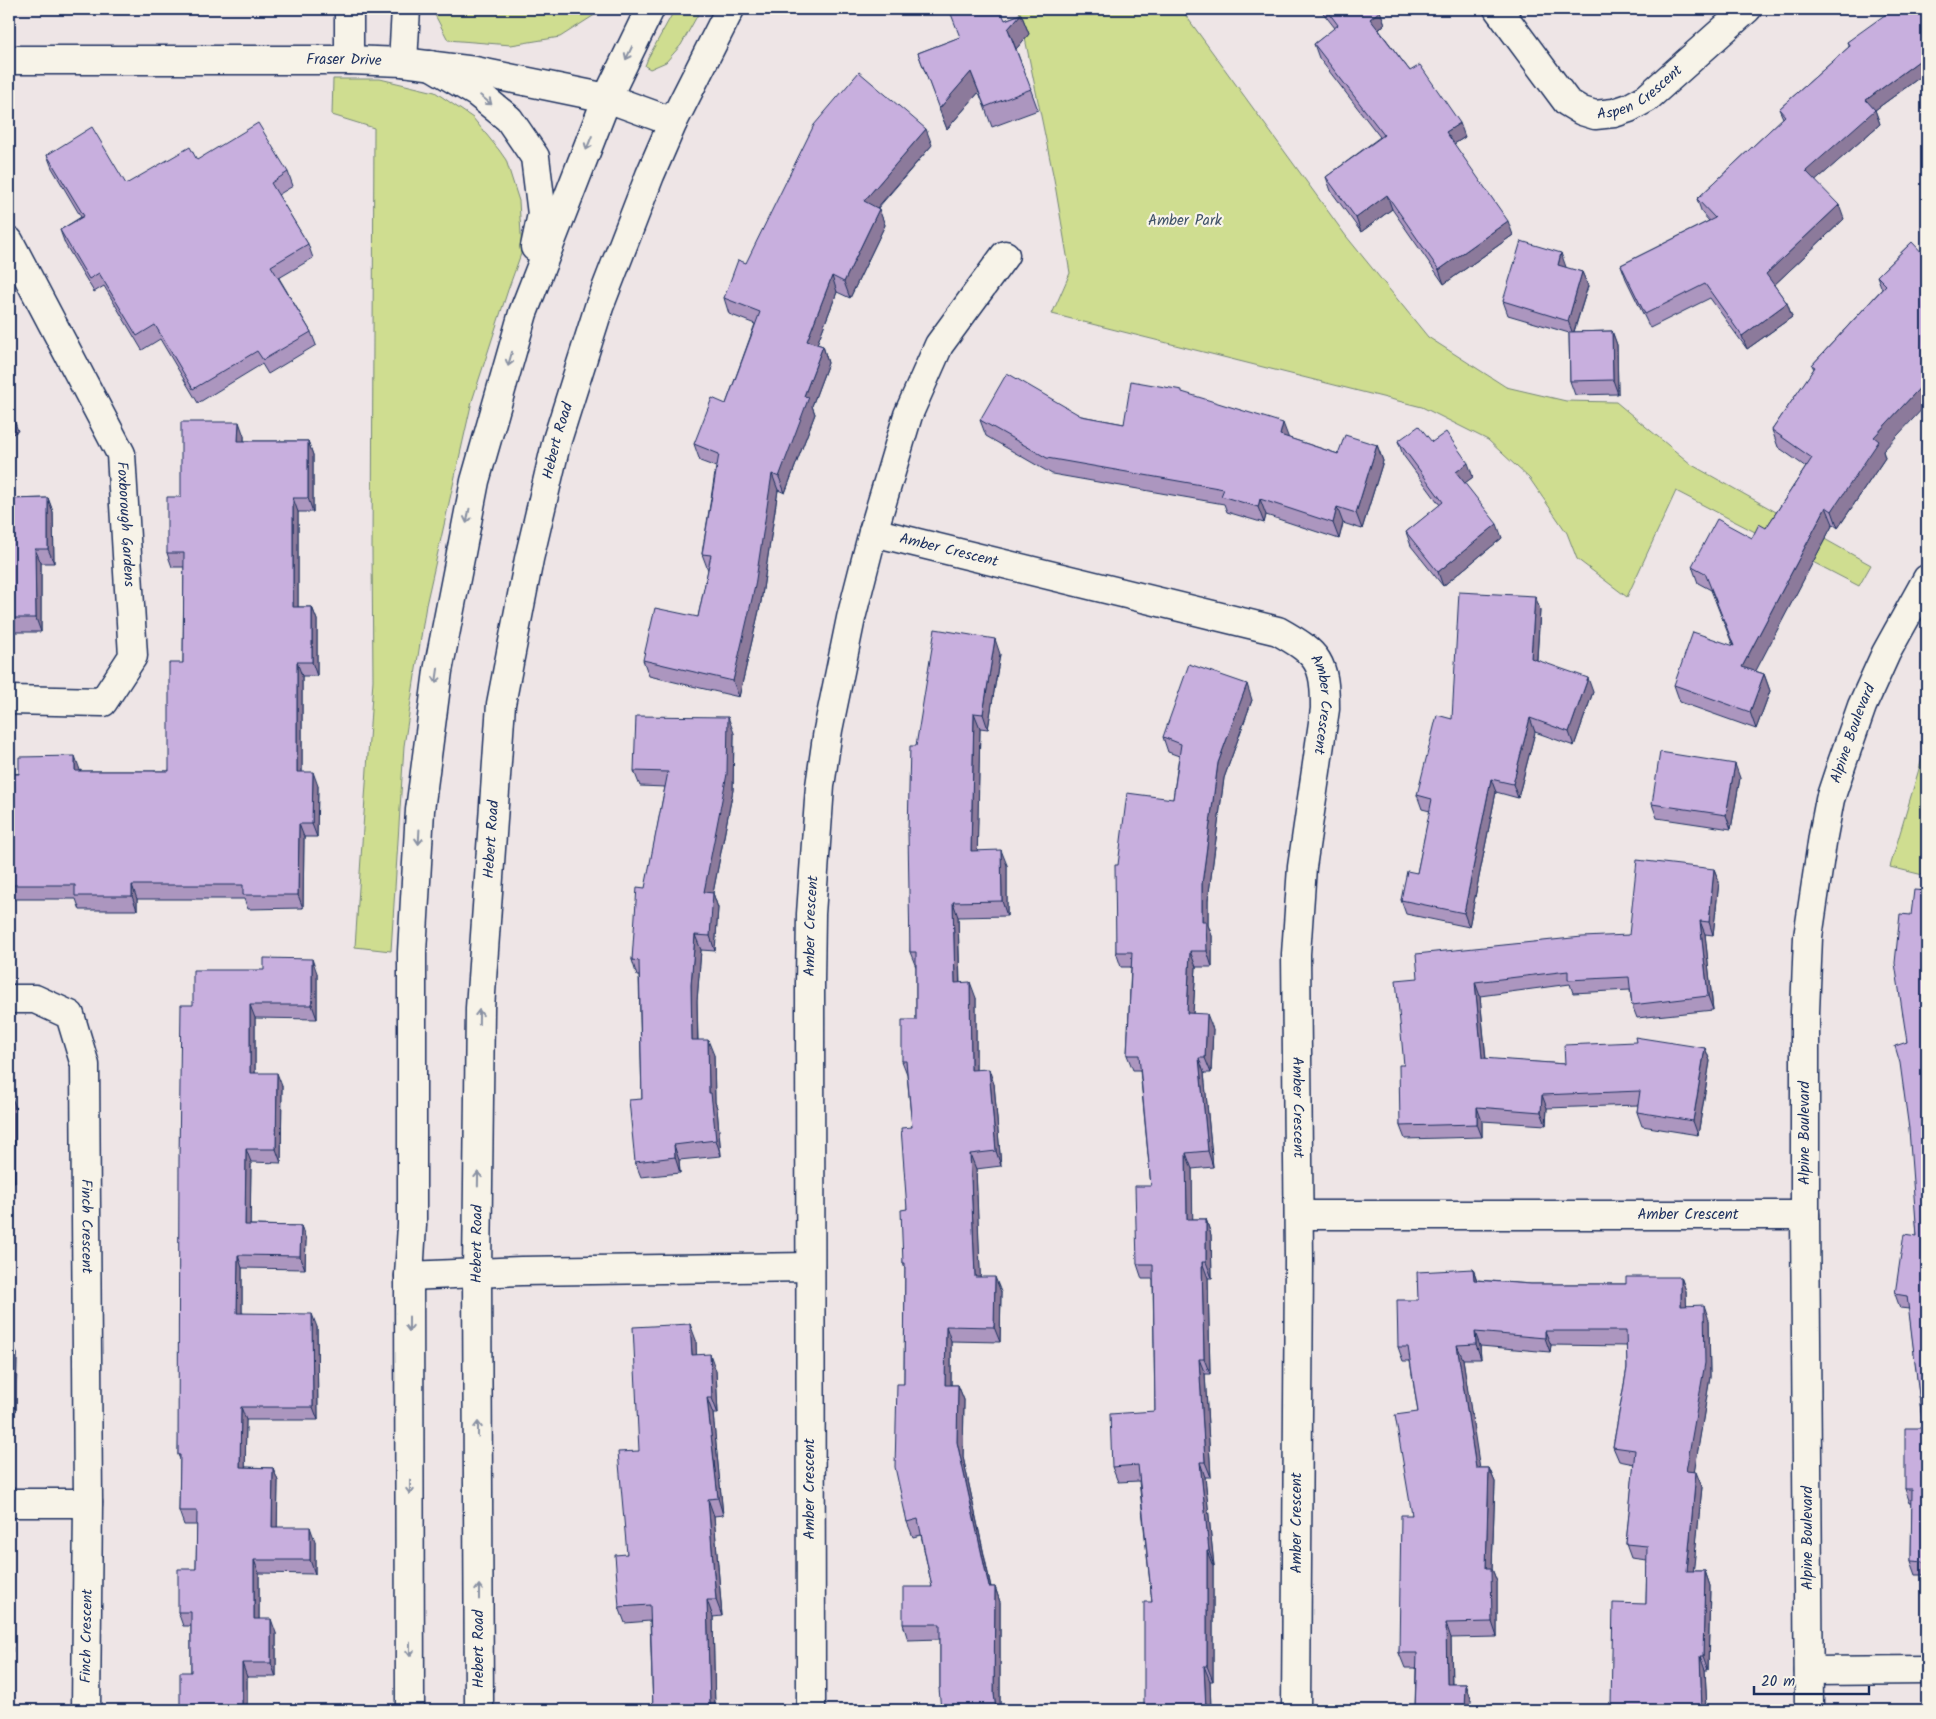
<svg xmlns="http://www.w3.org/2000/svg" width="1936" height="1719" viewBox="0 0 1936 1719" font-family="Kalam,sans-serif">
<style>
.green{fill:#cfdd90;stroke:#758677}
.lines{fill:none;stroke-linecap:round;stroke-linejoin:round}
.minor-casing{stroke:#1b2f5e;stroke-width:31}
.major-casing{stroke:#1b2f5e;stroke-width:31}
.minor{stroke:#f7f3e8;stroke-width:28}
.major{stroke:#f7f3e8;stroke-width:28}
.wall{fill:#ac96bf;stroke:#1b2f5e}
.shaded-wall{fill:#8c7a9b;stroke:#1b2f5e}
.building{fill:#c8afde;stroke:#1b2f5e}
.oneway{stroke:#8991a3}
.labels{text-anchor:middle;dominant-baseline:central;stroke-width:4.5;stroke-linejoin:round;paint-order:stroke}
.street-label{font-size:15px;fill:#1b2f5e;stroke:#f7f3e8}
.park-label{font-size:15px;fill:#3f5268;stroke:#f7f3e8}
</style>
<rect width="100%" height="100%" fill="#eee5e6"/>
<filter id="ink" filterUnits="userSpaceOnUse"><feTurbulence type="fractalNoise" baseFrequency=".02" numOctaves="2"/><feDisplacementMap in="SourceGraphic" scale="10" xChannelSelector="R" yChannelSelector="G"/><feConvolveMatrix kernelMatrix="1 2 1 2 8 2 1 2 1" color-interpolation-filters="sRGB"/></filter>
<g filter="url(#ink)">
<path class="green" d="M434,9H604L560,37L511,45L448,40L434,13Z
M675,9H701L681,45L666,62L650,69L645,66L648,58Z
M1019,9H1181L1346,236L1428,337L1506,387L1566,401L1616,402L1692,465L1871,565L1859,586L1676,491L1627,597L1577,559L1567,533L1530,479L1488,440L1422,407L1052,314L1070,273L1054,179Z
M333,79H380L435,92L473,118L499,150L506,160L519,201L522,251L508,290L472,401L426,605L404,746L391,951L355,947L373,680L372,550L374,128L332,115Z
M1927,742V876L1890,867Z"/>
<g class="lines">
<g class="minor-casing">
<g id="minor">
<path d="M349,9V60"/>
<path id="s1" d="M1498,9L1567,102L1582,111L1595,115L1614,113L1629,108L1647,98L1747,9"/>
<path id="s2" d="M9,60H349L403,62L475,71L607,98L673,122"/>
<path d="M403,62L406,9"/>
<path id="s3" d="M9,241L121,454L133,656L103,702L9,700"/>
<path id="s4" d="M873,532L1278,631C1319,654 1325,662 1325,709L1302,867L1296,954L1299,1259L1296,1710"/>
<path id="s5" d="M9,999H35L70,1015L85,1065L88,1503L86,1710"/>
<path id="s6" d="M1299,1215H1805"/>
<path d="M409,1276L521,1271L810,1267"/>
<path d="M9,1503H88"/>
<path d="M1809,1671L1927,1670"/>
<path id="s7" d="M811,1710L810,982L811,914L820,786L828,730L851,618L873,532L908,415L939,345L1005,255"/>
<path id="s8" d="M1809,1710L1805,1215V1012L1808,937L1823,836L1830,799L1842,763L1862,706L1886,653L1927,579"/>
</g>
</g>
<g class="major-casing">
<g id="major">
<path d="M430,65L477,93L509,119L535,157L542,214L535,247"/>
<path d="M410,1710L409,1276L412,1225V952L420,810L438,671L475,481L523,313L607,98L650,9"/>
<path id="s9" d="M479,1710L477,1273L480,1008L501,704L529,559L557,440L599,307L650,175L673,122L730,9"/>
</g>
</g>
<use href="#minor" class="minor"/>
<use href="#major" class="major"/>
</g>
<path class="wall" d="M1320,9H1379L1385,24L1379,30L1410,71L1465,137L1454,144L1513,235L1444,284L1392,209L1361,232L1331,191L1326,177L1380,137L1319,58L1314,44L1335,28Z
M1927,9V72L1875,110L1880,124L1815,181L1844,219L1774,285L1787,303L1792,317L1747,349L1710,298L1650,328L1626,279L1621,265L1709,221L1702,213L1697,199L1783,118L1779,109L1849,47L1847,42Z
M1021,14L1029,34L1016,49L1038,110L992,127L979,92L947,129L918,53Z
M932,145L878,208L885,225L850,298L837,292L817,344L823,346L828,363L812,406L815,414L785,493L778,490L761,602L739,697L649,676L643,660L698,617L708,570L702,554L716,467L700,461L694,444L726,404L755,324L729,314L724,298L746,263Z
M47,155L126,184L197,160L288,172L293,186L278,195L308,244L313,258L279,278L311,332L316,345L268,374L262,364L198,403L160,339L142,350L104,286L94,292L65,244L60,230L81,217L52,168Z
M1912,242L1883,451L1885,458L1838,528L1833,524L1755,671L1764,674L1770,691L1756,729L1680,702L1674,685L1733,646L1711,590L1698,583L1692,566L1752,538L1766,528L1806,467L1778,447L1772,430L1814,369L1812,365L1882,289L1877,276Z
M1566,267V268L1582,272L1588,286L1574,332L1612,331L1617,345L1618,394L1575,395L1570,381L1569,333L1508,315L1503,301Z
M1183,393L1289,438L1338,454L1377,445L1383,461L1362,529L1343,523L1339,539L1266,515L1264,523L1227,512L1224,504L1052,474L986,436L980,420L1081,416L1124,424Z
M244,436V441H308L313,455V512H298V607H312L317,620V676H302V772L318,786L317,837H304L303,908L248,909L244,899H137V910H80L76,899H9V774L80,770V771H169L183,663L184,567H172L167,553L181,497Z
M1398,441L1432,442L1473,477L1464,483L1502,538L1443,586L1411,546L1406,532L1440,505L1403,455Z
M48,498L53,512L54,563H41V632H9V499Z
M1535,596L1540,610L1537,660L1593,692L1574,746L1535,732L1518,798L1496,792L1469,927L1406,914L1401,900L1417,873L1430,811L1422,809L1417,795L1452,719Z
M1000,654L988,729L980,728L977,851L1007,865V916L958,917L960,983L976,998V1070L994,1084L1001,1166L976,1169L980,1277L1001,1292L1000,1342L951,1341V1385H958L964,1400L963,1457L991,1587H995L1000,1602V1710L940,1688V1639L908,1640L903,1624L932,1587L921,1535L913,1537L907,1522L904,1384L905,1269L903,1263L907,1209L912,1127L907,1074L902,1061L916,1020V967L910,952L916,746Z
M1252,700L1224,778L1208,900V925L1212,936V967H1196L1193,1014L1213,1029L1211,1073H1204L1213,1167L1192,1169V1219H1206L1211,1235L1212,1278H1208L1210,1374H1205L1211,1477H1205L1214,1566H1213V1681H1210L1211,1710H1144L1152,1602L1139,1481L1118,1482L1112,1467L1155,1411L1153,1279H1142L1137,1264L1151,1186L1140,1070H1133L1127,1055L1131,967H1121L1116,952L1118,865L1173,799L1179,756L1168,752L1163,737Z
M734,733L733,790L713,893L718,908L715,951L701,950L697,1001L698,1040L714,1055L715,1102L717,1108L721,1156L679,1160L680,1173L641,1177L635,1162L642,1099L639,976H637L632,960L665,787L640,786L634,771Z
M1740,778L1731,829L1657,818L1652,804Z
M1714,869L1719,882L1713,935L1705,934L1713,1010L1637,1018L1632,1005L1630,990L1573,993L1570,984L1480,996L1486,1059L1565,1064L1705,1048L1710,1061L1698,1135L1642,1126L1637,1112L1638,1105L1547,1108L1546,1125L1482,1121V1137L1405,1139L1400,1126L1404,1065L1418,978L1629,935Z
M1927,891V1575H1916L1911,1561L1912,1503H1910L1905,1489L1923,1428L1909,1309L1900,1308L1895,1294L1917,1236L1907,1042L1911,915Z
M317,973V1019L255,1018V1073L282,1086L281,1163L251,1162L250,1225L301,1226L306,1240L305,1269L242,1268V1313L317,1327L318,1420H246L245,1467L273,1468L278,1481L277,1527L315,1541V1574L259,1573V1619L276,1633V1677H247V1710H180L191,1672V1626H183L178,1612L196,1569L197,1525H184L179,1511L180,1459L178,1455L193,1005Z
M9,1092H10L15,1106V1182H9Z
M1473,1269L1477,1280L1531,1284H1626L1681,1277L1686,1291V1305L1709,1320L1710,1377L1694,1472L1702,1487L1693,1571H1705L1710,1586L1708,1670H1705L1707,1710H1608L1611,1706L1646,1604L1647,1560L1631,1558L1626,1544L1634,1464L1619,1461L1613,1447L1627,1368V1346L1551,1345L1550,1352L1480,1346L1481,1359H1463L1479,1468H1489L1495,1482L1492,1569L1497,1582V1637L1451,1638L1452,1684H1466L1471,1699L1470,1710H1415L1416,1668H1405L1399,1653L1412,1515L1418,1412L1410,1361H1403L1398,1347L1418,1300Z
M9,1340H12L17,1354L16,1411H9Z
M696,1340V1355L716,1371L718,1414H713L723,1515L714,1516L722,1616L713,1617L715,1710H653L650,1621L625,1623L619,1607L627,1554L639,1451Z
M9,1586L12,1595V1652H9Z"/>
<path class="shaded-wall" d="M1380,11L1385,24L1375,33L1370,19Z
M1021,14L1029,34L1016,49L1008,29Z
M1927,55V72L1875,110L1880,124L1811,185L1806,171L1866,100Z
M971,72L979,92L947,129L939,109Z
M1460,123L1465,137L1451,146L1446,132Z
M926,129L932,145L869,217L864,201Z
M1387,195L1392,209L1361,232L1356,218Z
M1839,205L1844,219L1771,288L1766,274Z
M879,209L885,225L850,298L844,282Z
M1508,221L1513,235L1444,284L1439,270Z
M1561,253L1566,267L1563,279L1558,265Z
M1582,272L1588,286L1573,334L1568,321Z
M832,276L837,292L812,357L807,341Z
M1787,303L1792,317L1747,349L1742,336Z
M1612,331L1617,345L1618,394L1613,380Z
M823,346L828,363L812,406L815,414L785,493L779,477L804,396Z
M1927,380V404L1883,451L1885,458L1838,528L1832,511L1874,437Z
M13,417L18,431L9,436V419Z
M239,422L244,436V454L238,441Z
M1283,423L1289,439L1280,435Z
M308,441L313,455V512L308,498Z
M1377,445L1383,461L1362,529L1356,513Z
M1468,463L1473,477L1461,486L1456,472Z
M772,474L778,490L761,602L739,697L733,681Z
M48,498L53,512L54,563L48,549Z
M293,498L298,512V621L293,607Z
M1260,499L1266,515L1264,523L1258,507Z
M1337,507L1343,523L1339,539L1333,523Z
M1826,507L1833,524L1749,684L1742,667Z
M1497,524L1502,538L1443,586L1438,572Z
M35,549L41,563V632L36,618Z
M1535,596L1540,610L1536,672L1531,658Z
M312,607L317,620V676L312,662Z
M995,639L1000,654L988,729L983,714Z
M297,662L302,676V786L297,772Z
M1764,674L1770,691L1756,729L1750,712Z
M1588,678L1593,692L1574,746L1569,732Z
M1247,684L1252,700L1224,778L1208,900V925L1212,936V967L1207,951L1202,921V884L1218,763Z
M974,713L980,728L977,866L971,851Z
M728,717L734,733L733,790L713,893L718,908L715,951L710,936L704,892Z
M1530,718L1535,732L1518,798L1513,784Z
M75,756L80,770V785L75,771Z
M1735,764L1740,778L1731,829L1726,815Z
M313,772L318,786L317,837L312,824Z
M1491,779L1496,792L1469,927L1464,913Z
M299,824L304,837L303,908L298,895Z
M1001,850L1007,865V916L1002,901Z
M1714,869L1719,882L1713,935L1709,922Z
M132,885L137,899V910L132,896Z
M953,902L958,917L960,998L955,983Z
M1700,921L1705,934L1713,1010L1708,996Z
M695,935L701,950L697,1001L698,1056L692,1040L691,985Z
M1190,951L1196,967L1192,1028L1187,1013Z
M312,959L317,973V1019L312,1005Z
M970,982L976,998V1086L971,1070Z
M1475,982L1480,996L1487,1072L1482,1058Z
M250,1005L255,1018V1086L250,1073Z
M1207,1014L1213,1029L1211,1073L1205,1058Z
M708,1040L714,1055L715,1102L717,1108L721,1156L716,1140L709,1093Z
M1705,1048L1710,1061L1698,1135L1693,1121Z
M1199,1058L1204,1073L1213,1167L1208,1151Z
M989,1069L994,1084L1001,1166L996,1151Z
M277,1073L282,1086L281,1163L276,1149Z
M10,1092L15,1106V1182L10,1168Z
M1542,1095L1547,1108L1546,1125L1541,1112Z
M1477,1107L1482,1121V1137L1477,1124Z
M674,1145L679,1160L680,1173L675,1157Z
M246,1149L251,1162L250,1239L245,1225Z
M1186,1153L1192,1169L1193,1235L1187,1219Z
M970,1154L976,1169L981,1292L975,1277Z
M1206,1219L1211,1235L1212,1278L1206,1262Z
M301,1226L306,1240L305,1269L300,1256Z
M238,1255L242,1268V1327L237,1313Z
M1202,1262L1208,1278L1210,1374L1204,1359Z
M1473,1269L1478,1284L1474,1280Z
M995,1277L1001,1292L1000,1342L994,1327Z
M1681,1277L1686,1291L1687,1320L1681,1306Z
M1704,1305L1709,1320L1710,1377L1692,1486L1686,1471Z
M312,1314L317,1327L318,1420L313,1407Z
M690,1324L696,1340L697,1371L692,1355Z
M946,1326L951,1341V1400L945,1385Z
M1545,1331L1551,1345L1550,1352L1545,1338Z
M1475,1332L1480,1346L1481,1359L1476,1344Z
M12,1340L17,1354L16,1411L11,1397Z
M1457,1345L1463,1359L1482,1482L1476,1468Z
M710,1354L716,1371L718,1414L712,1398Z
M1199,1359L1205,1374L1211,1477L1205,1462Z
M958,1385L964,1400L963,1457L994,1602L989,1587L957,1442Z
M707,1398L713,1414L723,1515L718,1498Z
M241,1407L246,1420L245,1481L240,1467Z
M1200,1462L1205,1477L1214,1566L1209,1551Z
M273,1468L278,1481L277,1541L272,1527Z
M1489,1468L1495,1482L1492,1569L1497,1582V1637L1492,1622L1486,1568Z
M1696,1472L1702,1487L1692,1585L1687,1571Z
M708,1499L714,1516L722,1616L716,1600Z
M310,1527L315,1541V1574L310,1560Z
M1207,1551L1213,1566V1681L1207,1666Z
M254,1560L259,1573V1632L254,1619Z
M1705,1571L1710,1586L1708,1670L1703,1656Z
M9,1586L12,1595V1652L9,1642Z
M995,1587L1000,1602V1710H996L994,1694Z
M707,1600L713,1617L715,1710H711L710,1707Z
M271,1619L276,1633V1677L271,1663Z
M1446,1623L1451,1638L1452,1698L1447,1684Z
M1700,1656L1705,1670L1707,1710H1702Z
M242,1663L247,1677V1710H242Z
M1204,1666L1210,1681L1211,1710H1206Z
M1466,1684L1471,1699L1470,1710H1465Z"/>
<path class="building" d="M966,9H1000L1005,20L1021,14L1008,29L1031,89L985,107L971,72L939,109L918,53L960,37L951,14Z
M1326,9H1379L1380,11L1370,19L1410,71L1420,65L1460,123L1446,132L1508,221L1439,270L1387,195L1356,218L1326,177L1384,135L1314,44L1338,25Z
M1893,9H1927V55L1866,100L1875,110L1806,171L1839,205L1766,274L1787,303L1742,336L1705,284L1645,314L1621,265L1715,218L1697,199L1785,116L1779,109L1850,46L1847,42Z
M859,72L926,129L864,201L879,209L844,282L832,276L807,341L823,346L804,396L809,397L779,477L772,474L755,586L733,681L643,660L655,608L698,617L711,555L702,554L719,454L694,444L712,398L726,404L760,312L724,298L738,260L746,263L814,125Z
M258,123L288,172L271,183L308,244L271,266L311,332L263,360L257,351L193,389L155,325L137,336L99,273L89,279L60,230L84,216L47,155L92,127L126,184L190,147L197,160Z
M1521,241L1561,253L1558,265L1582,272L1568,321L1503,301Z
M1912,242L1927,258V380L1874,437L1879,441L1832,511L1826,507L1742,667L1764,674L1750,712L1674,685L1693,632L1734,646L1705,573L1692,566L1717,519L1752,538L1759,524L1766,528L1812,458L1772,430L1815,367L1812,365L1886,285L1877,276Z
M1612,331L1613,380L1570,381L1569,332Z
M1007,373L1081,416L1124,424L1131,381L1182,390V392L1283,423L1280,435L1338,454L1345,435L1377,445L1356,513L1337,507L1333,523L1260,499L1258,507L1221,496L1224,489L1047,458L980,420Z
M9,411L13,417L9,419Z
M181,422H239L238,441H308V498H293V607H312V662H297V772H313L312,824H299L298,895H243V885H132V896H75V885H9V774H19V757L75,756V771H169V663H183L184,553H167V497H181Z
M1419,426L1432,442L1446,432L1468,463L1456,472L1497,524L1438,572L1406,532L1443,502L1398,441Z
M48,498V549H35L36,618H9V499Z
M1459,592L1535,596L1531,658L1588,678L1569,732L1530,718L1513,784L1491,779L1464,913L1401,900L1407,871L1417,873L1432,799L1417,795L1437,715L1452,719Z
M935,629L995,639L983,714L974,713L971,851L1001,850L1002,901L953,902L955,983L970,982L971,1070L989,1069L996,1151L970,1154L975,1277H995L994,1327L946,1326L945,1385H958L957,1442L989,1587H995L994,1694L996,1710H941L939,1688H940V1624H903V1587H932L918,1519L907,1522L895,1467L897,1384H904L905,1263H903L901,1210L907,1209L901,1128L912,1127L906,1061H902V1020H916V952H910L908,832L910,746H916Z
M1189,664L1247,684L1218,763L1202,884V921H1206L1207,951H1190L1187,1013L1207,1014L1205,1058H1199L1208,1151L1186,1153L1187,1219H1206V1262H1202L1204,1359H1199L1205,1462H1200L1209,1551H1207V1666H1204L1206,1710H1144V1602H1152L1138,1465L1112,1467L1110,1414L1155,1411L1153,1264H1137L1135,1186H1151L1139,1055H1127L1132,952H1116L1115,865H1118L1127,793L1173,799L1181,744L1163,737Z
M636,716L728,717L727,774L704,892L713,893L710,936L695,935L691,985L692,1040H708L709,1093H711L716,1140L674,1145L675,1157L635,1162L629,1100L642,1099L639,961L632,960L637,887L645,888L668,772L634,771Z
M1660,752L1735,764L1726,815L1652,804Z
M1637,860L1714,869L1709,922L1700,921L1708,996L1632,1005L1629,977L1568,980V971L1475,982L1482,1058L1565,1064L1564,1045L1636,1042L1635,1037L1705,1048L1693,1121L1637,1112L1640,1091L1542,1095L1541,1112L1477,1107V1124L1400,1126L1399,1065H1404L1396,980L1418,978L1416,954L1582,937L1629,935Z
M1914,890L1927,891V1562L1911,1561L1912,1489H1905V1428H1923L1907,1296L1895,1294L1904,1234L1917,1236L1909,1129L1900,1063L1895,1046L1907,1042L1895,963L1900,914L1911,915Z
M264,958L312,959V1005H250V1073H277L276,1149H246L245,1225L301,1226L300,1256L238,1255L237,1313L312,1314L313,1407H241L240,1467L273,1468L272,1527H310V1560H254V1619H271V1663H242V1710H180V1672H191V1612H178V1569H196L197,1511H179L180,1455H178L179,1160L181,1005H193V970H264Z
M9,1092H10V1168H9Z
M1473,1269L1474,1280L1531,1284H1626V1277H1681V1306L1704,1305L1705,1363L1686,1471L1696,1472L1687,1571H1705L1703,1656H1700L1702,1710H1608L1607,1706H1611L1613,1603L1646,1604L1647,1546L1626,1544L1635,1450L1613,1447L1627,1368L1626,1331H1545V1338L1475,1332L1476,1344L1457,1345L1476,1468H1489L1486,1568H1491L1492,1622L1446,1623L1447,1684H1466L1465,1710H1415L1417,1653H1399L1401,1515H1412L1395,1415L1418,1412L1408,1347H1398L1397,1300H1418L1417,1272Z
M690,1324L692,1355L710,1354L712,1398H707L718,1498L708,1499L716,1600H707L710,1707L694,1708V1710H653L650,1605L619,1607L615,1555L627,1554L618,1452L639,1451L633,1327Z
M9,1340H12L11,1397H9Z"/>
<defs><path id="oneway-shaft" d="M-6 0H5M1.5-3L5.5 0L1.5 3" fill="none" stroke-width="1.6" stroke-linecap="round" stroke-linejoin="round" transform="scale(1.25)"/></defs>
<g class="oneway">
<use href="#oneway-shaft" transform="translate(629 53) rotate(115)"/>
<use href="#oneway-shaft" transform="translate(486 100) rotate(39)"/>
<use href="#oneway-shaft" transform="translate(589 143) rotate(112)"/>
<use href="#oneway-shaft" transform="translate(510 359) rotate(106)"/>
<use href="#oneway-shaft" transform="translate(468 516) rotate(101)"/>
<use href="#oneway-shaft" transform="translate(437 676) rotate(98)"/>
<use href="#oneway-shaft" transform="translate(419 837) rotate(93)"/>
<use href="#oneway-shaft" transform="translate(479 1017) rotate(-89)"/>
<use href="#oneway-shaft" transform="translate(478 1179) rotate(-89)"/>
<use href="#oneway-shaft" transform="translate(409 1324) rotate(90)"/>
<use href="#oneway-shaft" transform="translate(478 1429) rotate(-90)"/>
<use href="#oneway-shaft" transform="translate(410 1487) rotate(90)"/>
<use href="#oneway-shaft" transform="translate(479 1592) rotate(-90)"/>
<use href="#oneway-shaft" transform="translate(410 1649) rotate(90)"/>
</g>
</g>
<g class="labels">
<g class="street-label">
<text stroke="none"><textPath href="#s2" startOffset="335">Fraser Drive</textPath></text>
<text stroke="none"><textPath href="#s1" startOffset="198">Aspen Crescent</textPath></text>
<text stroke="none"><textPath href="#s9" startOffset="1276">Hebert Road</textPath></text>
<text stroke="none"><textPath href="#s3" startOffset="311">Foxborough Gardens</textPath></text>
<text stroke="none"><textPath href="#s4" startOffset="78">Amber Crescent</textPath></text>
<text stroke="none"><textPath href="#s4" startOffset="511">Amber Crescent</textPath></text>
<text stroke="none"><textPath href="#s8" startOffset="982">Alpine Boulevard</textPath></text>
<text stroke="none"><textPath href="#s9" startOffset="871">Hebert Road</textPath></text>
<text stroke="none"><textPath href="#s7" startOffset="784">Amber Crescent</textPath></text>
<text stroke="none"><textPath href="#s4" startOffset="916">Amber Crescent</textPath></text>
<text transform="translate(1805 1133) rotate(-90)">Alpine Boulevard</text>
<text stroke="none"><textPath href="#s6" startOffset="389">Amber Crescent</textPath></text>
<text stroke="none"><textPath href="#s5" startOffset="278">Finch Crescent</textPath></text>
<text stroke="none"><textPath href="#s9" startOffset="466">Hebert Road</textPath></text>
<text transform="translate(810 1489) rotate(-90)">Amber Crescent</text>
<text transform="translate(1297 1523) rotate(-90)">Amber Crescent</text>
<text transform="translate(1808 1538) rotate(-90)">Alpine Boulevard</text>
<text transform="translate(87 1636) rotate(-89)">Finch Crescent</text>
<text transform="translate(479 1649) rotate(-90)">Hebert Road</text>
</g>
<g class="park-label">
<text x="1185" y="221">Amber Park</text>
</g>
</g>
<rect width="1936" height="1719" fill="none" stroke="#f7f3e8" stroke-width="30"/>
<rect x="15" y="15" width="1906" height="1689" fill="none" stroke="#1b2f5e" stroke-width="2" filter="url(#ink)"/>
<path d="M1754 1686v8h115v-8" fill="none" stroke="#1b2f5e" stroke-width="2.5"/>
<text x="1761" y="1686" font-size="15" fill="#1b2f5e" stroke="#f7f3e8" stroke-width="4" paint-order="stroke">20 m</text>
</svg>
